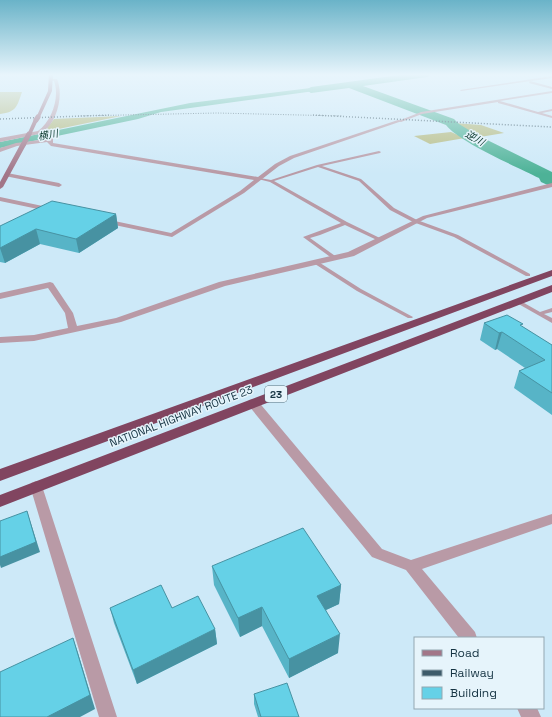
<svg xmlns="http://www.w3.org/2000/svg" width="552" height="717" viewBox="0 0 552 717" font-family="'Space Grotesk','Noto Sans JP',sans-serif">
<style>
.green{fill:#b4b97d}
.water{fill:#4db297}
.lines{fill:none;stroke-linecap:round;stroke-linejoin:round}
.river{fill:#4db297;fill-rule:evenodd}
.lane{fill:#b99aa6;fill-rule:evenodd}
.street{fill:#b99aa6;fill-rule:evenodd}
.secondary{fill:#a27688;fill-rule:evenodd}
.highway{fill:#814560;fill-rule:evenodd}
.rail-far1{stroke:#3e5b6a;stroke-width:1;stroke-dasharray:1 1.5;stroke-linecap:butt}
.rail{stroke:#3e5b6a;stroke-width:1.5;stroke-dasharray:1 2;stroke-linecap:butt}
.secondary-bridge{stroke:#a27688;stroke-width:5}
.wall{fill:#57b4c7}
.shaded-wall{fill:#4792a2}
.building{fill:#65d1e7;stroke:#4792a2}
.labels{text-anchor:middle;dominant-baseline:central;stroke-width:3;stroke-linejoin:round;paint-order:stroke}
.far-water-label{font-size:10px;font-style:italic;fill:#0d3b30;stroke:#e6f4fb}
.shield{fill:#e6f4fb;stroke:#546e7a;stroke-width:1}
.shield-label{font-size:10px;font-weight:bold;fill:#163443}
.street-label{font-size:11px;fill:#163443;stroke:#e6f4fb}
</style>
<rect width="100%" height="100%" fill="#cde9f8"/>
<path class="green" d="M0,92H22C17,106 17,112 0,114Z
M121,116L44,132L54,119Z
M454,123L481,125L504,133L480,137L457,128Z
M451,132L465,138L430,144L414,136Z"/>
<path class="water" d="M343,84L351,86L161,112L138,119L0,148V142L190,103Z"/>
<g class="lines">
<path class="river" d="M407,74H432L427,77L363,86L454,119L459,124L477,135L552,172V187L541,182L539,178C517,167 459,142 446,125L349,88L311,93L306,90L311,87Z"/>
<path class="lane" d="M552,76V78L461,91L460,90Z
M530,81L552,87V89L529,83Z
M552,91V93L500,101L538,112L552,109V111L542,113L552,116V118L498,103V102L422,114L401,122L398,121L421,112Z
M379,151L381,152L380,153L322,166L361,179L394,208L417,220L458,235L530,274V276H526L454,237L413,222L390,210L359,181L318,167L274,181L347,222L384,240L379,241L345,225L320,235L310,238L338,258L335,260L333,259L303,237L341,223L270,182L258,179L260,178L271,180L317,165Z
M317,261L361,289L413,317L412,318H408L357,291L315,264V262Z
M517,299L540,312L552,308V312L544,314L552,318V323L515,302L514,301Z"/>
<path class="street" d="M52,79H57C64,95 57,122 43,132L53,138V143L258,177L275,164L290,156L398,120L402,121L294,158L279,166L244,193L172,237L105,223L102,221L105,219L171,233L240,191L254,180L51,146L47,142L17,146L0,152V148L16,143L47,139L39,134L0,142V138L38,131C52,121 60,97 54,81L50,80Z
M7,173L59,183L62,185L59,187L5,176L4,175Z
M552,183V187L427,218L354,256L225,286L121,322L34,341L0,343V337L34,335L68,328L65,313L48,288L0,299V293L50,282L53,283L73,313L77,326L116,318L219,282L348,252L423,216Z
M0,197L52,208L55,210L52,212L0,201Z
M253,399L257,400L382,549L411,560L552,514V524L422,569L475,632L477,638H459L406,570L372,557L249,406L247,403L249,400Z
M36,481L41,483L42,486L117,717H99L30,486L31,483Z
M517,708H537L541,717H521Z"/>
<path class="secondary" d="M49,74H53L52,91L40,117L36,118L48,91Z
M34,119L38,120L31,135H27Z
M23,143L26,145L3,187L0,189V182L20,145Z"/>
<path class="highway" d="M552,270V276L0,481V469Z
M552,285V292L0,507V495Z"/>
<path class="rail-far1" d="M78,116L217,113L342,116"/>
<path class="rail" d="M313,115L552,127
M0,119L110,115"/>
<path class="secondary-bridge" d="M36,120L38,117
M23,145L29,134"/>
</g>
<path class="wall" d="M116,214L118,228L79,253L40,244L5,263L0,262V226Z
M484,323L522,327L552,345V415L514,388L519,371L525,368L497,349L495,350L480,340Z
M212,566L341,585L339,604L326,610L338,653L289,678L262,626L240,637L214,585Z
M110,608H172L215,629L217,644L137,684L114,623Z
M254,694L299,717H258L254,704Z"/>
<path class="shaded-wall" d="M116,214L118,228L79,253L76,239Z
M36,229L40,244L5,263L0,248Z
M502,332L497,349L495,350L499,333Z
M27,511L40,552L1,568L0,565V557Z
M341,585L339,604L315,615L317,596Z
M262,607V626L240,637L238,618Z
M215,629L217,644L137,684L133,670Z
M340,634L338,653L289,678V659Z
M73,638L78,653L95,709L80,717H47Z"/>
<path class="building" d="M52,201L116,214L76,239L36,229L0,248V226Z
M507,315L523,324L520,325L552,345V393L519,371L545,360L502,332L499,333L484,323Z
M27,511L36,542L0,557V521Z
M303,528L341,585L317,596L340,634L289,659L262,607L238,618L212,566Z
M161,585L172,608L198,596L215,629L133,670L110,608Z
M73,638L90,695L47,717H0V672Z
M287,683L299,717H261L254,694Z"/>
<linearGradient id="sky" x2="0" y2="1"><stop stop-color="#6ab3c8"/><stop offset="0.43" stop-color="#e8f5fc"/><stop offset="1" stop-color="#e8f5fc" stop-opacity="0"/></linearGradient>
<rect width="552" height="174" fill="url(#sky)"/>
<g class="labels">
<g class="far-water-label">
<text transform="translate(48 135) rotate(-11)">横川</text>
<text transform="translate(475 138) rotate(30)">逆川</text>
</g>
<rect class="shield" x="265" y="386" width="22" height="16" rx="3"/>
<g class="shield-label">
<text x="276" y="394">23</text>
</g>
<g class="street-label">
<text transform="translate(181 416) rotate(-21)">NATIONAL HIGHWAY ROUTE 23</text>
</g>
</g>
<rect x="414" y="637" width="130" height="72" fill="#e6f4fb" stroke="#93a7b1"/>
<rect x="422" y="650" width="20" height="6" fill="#a27688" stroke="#93a7b1"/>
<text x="450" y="657" font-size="12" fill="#163443">Road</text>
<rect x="422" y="670" width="20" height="6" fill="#3e5b6a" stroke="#93a7b1"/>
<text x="450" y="677" font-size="12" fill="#163443">Railway</text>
<rect x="422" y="687" width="20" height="12" fill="#65d1e7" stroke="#93a7b1"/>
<text x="450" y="697" font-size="12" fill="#163443">Building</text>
</svg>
